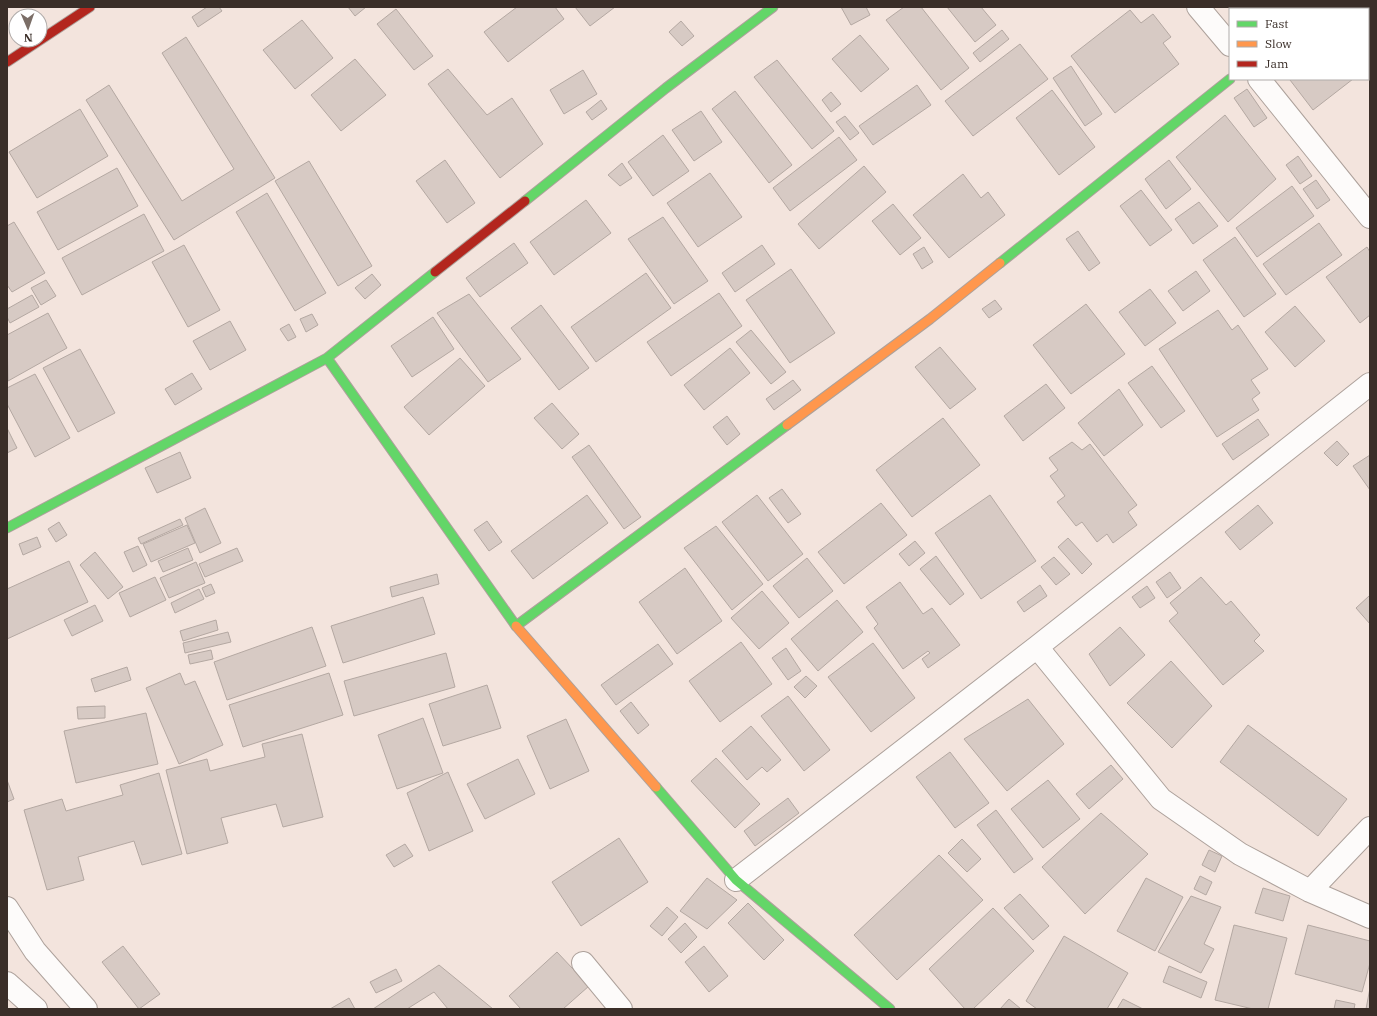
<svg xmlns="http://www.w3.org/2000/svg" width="1377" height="1016" viewBox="0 0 1377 1016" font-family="'IBM Plex Serif',serif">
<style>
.building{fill:#d7cac4;stroke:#b4a8a2}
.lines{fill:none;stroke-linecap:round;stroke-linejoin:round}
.street-casing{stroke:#ada19b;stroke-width:24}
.fast-casing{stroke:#ada19b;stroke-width:11}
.slow-casing{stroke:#ada19b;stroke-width:11}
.jam-casing{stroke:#ada19b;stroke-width:11}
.street{stroke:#fdfbfa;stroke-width:22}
.fast{stroke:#63d668;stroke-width:9}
.slow{stroke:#ff974d;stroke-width:9}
.jam{stroke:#b3261e;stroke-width:9}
</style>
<rect width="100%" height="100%" fill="#f3e4dd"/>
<path class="building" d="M207,7H219L222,11L198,27L192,17Z
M348,7H366L355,16Z
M517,7H555L564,19L508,62L484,32Z
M575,7H615L590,26Z
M841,7H866L870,15L851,25Z
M904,7H921L969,68L941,90L886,20Z
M947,7H981L996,25L975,42Z
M1263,7H1348L1345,9H1265Z
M396,9L433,56L414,70L377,24Z
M1130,10L1141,23L1153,14L1171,37L1163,43L1179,64L1115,113L1071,56Z
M1370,16V54L1368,51V17Z
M302,20L333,58L295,89L263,50Z
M681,21L694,36L682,46L669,32Z
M1002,30L1009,39L980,62L973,53Z
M860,35L889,69L861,92L832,59Z
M186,37L275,178L174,240L86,100L109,85L182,201L234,169L162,53Z
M1020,44L1048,79L973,136L945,101Z
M355,59L386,95L341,131L311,95Z
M777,60L834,131L812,149L754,77Z
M1071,66L1102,114L1085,126L1053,78Z
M448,69L487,115L512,98L543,144L500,178L428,84Z
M583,70L597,94L564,114L550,90Z
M1291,79H1353L1313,110L1290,80Z
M917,85L931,105L873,145L859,126Z
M1247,89L1267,118L1254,127L1234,98Z
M1052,90L1095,147L1059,175L1016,118Z
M735,91L792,165L769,183L712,109Z
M831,92L841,104L831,112L822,100Z
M601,100L607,109L592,120L586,112Z
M80,109L108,156L37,198L9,152Z
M701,111L722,142L694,161L672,130Z
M1225,115L1276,179L1228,222L1176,157Z
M845,116L859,133L850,140L836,122Z
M663,135L689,171L653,196L628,162Z
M839,137L857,160L790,211L773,188Z
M1298,156L1312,176L1300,184L1286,165Z
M445,160L475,203L447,223L416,181Z
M1169,160L1191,189L1166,209L1145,179Z
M309,161L372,266L338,286L275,181Z
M622,163L632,178L620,186L608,175Z
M864,166L886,192L819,249L798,224Z
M117,168L138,206L58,250L37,212Z
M710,173L742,217L698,247L667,203Z
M963,174L981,198L988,192L1005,215L949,258L913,215Z
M1316,180L1330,200L1317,209L1303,189Z
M1292,186L1314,216L1257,257L1236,228Z
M1141,190L1172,230L1150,246L1120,206Z
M267,193L326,293L295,311L236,212Z
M586,200L611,233L554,275L530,242Z
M1199,202L1218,226L1193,244L1175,219Z
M893,204L921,238L900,255L872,221Z
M144,214L164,251L82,295L62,258Z
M663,217L708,281L674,304L628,239Z
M14,222L45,273L12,292L7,285V226Z
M1319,223L1342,255L1286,295L1263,264Z
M1078,231L1100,263L1089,271L1066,239Z
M1235,237L1276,294L1244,317L1203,260Z
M514,243L528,263L480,297L466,278Z
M184,245L220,310L188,327L152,262Z
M762,245L775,264L735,292L722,273Z
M924,247L933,262L922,269L913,254Z
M1367,247L1370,252V315L1360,323L1326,277Z
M791,269L835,333L790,363L746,300Z
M1196,271L1210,291L1183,311L1168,291Z
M646,273L671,308L596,362L571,327Z
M372,274L381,285L365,299L355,288Z
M46,280L56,296L41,305L31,288Z
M1150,289L1176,323L1145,346L1119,312Z
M719,293L742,326L671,376L647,342Z
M469,294L521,359L488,382L437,313Z
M32,295L39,307L10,323L7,317V309Z
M995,300L1002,309L989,318L982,309Z
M1086,304L1125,354L1071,394L1033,345Z
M541,305L589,368L559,390L511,328Z
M1295,306L1325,341L1295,367L1265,332Z
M1218,310L1232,330L1238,325L1268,369L1251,380L1260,393L1252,399L1259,410L1217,437L1159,349Z
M48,313L67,348L8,381L7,335Z
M312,314L318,325L306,332L300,319Z
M433,317L454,349L412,377L391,346Z
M230,321L246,350L210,370L193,341Z
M289,324L296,337L288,341L280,329Z
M751,330L786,372L771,384L736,342Z
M940,347L976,389L950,409L915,367Z
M730,348L750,373L704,410L684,385Z
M80,349L115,413L78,432L43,368Z
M460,358L485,386L429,435L404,407Z
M1152,366L1185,411L1161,428L1128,383Z
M192,373L202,389L175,405L165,389Z
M35,374L70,438L35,457L7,404V388Z
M793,380L801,390L774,410L766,399Z
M1046,384L1065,408L1023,441L1004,416Z
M1119,389L1143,425L1104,456L1078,423Z
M552,403L579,434L562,449L534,418Z
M727,416L740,434L727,445L713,427Z
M943,418L980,465L912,517L876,470Z
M1258,419L1269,435L1233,460L1222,444Z
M7,428L17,448L7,453Z
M1337,441L1349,454L1337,466L1324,453Z
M1072,442L1082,450L1090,444L1137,505L1128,512L1137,525L1113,543L1107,534L1097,542L1082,522L1076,526L1057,502L1065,496L1050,476L1058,470L1049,458Z
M589,445L641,517L624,529L572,457Z
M180,452L191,478L157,493L145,468Z
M1370,455V490L1353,466Z
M782,489L801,514L788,523L769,498Z
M587,495L608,523L533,579L511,551Z
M757,495L803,554L768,581L722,522Z
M990,495L1036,561L981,599L935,533Z
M881,503L907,535L844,584L818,552Z
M1258,505L1273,523L1240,550L1225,532Z
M205,508L221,543L200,553L185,518Z
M180,519L183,525L141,544L138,538Z
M487,521L502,542L489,551L474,530Z
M59,522L67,535L56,542L48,529Z
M187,525L195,543L151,562L143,544Z
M716,526L763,584L732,610L684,548Z
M37,537L41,547L23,555L19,544Z
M1068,538L1092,564L1082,574L1058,547Z
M915,541L925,553L909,566L899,554Z
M138,546L147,565L133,572L124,552Z
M188,548L193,560L163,572L158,561Z
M237,548L243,561L205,577L199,564Z
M95,552L123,587L108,599L80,565Z
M936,556L964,594L950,605L920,569Z
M1054,557L1070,574L1056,585L1041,567Z
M807,558L833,591L799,618L773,586Z
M69,561L88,602L7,639V589Z
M196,562L205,583L169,598L160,578Z
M685,568L722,621L677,654L639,602Z
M1170,572L1181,588L1167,598L1156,582Z
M437,574L439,584L392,597L390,587Z
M155,577L166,600L130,617L119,593Z
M1201,577L1226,605L1231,601L1260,635L1254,641L1264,651L1223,685L1169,621L1178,613L1170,603Z
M900,582L923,614L932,608L960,645L928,668L922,659L930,653L928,651L903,669L874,628L878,624L866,607Z
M211,584L215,593L206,597L202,588Z
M1040,585L1047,596L1024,612L1017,602Z
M1147,586L1155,598L1140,608L1132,597Z
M199,589L204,599L175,613L171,603Z
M762,591L789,623L759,649L731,618Z
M1369,596L1370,598V624L1356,608Z
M423,597L435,634L343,663L331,626Z
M837,600L863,632L818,671L791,639Z
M95,605L103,621L72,636L64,620Z
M216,620L218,630L183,641L180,631Z
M312,627L326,666L227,700L214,662Z
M1120,627L1145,655L1110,686L1089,654Z
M228,632L231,642L185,653L183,643Z
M741,642L772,684L720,722L689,681Z
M873,643L915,698L871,732L828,677Z
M658,644L673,664L616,705L601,685Z
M786,648L801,671L788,680L772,658Z
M211,650L213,659L190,664L188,655Z
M446,653L455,687L354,716L344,681Z
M1171,661L1212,706L1172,748L1127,703Z
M127,667L131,680L95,692L91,679Z
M180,673L185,685L195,681L223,745L179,764L146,688Z
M329,673L343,715L243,747L229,705Z
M806,676L817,686L805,698L794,687Z
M487,685L501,728L443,746L429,704Z
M788,696L830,750L804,771L761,716Z
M1028,699L1064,744L1007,791L964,739Z
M631,702L649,725L638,734L620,711Z
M105,706V718L78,719L77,707Z
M146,713L158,764L76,783L64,731Z
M423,718L443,773L397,789L378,735Z
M566,719L589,771L550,789L527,736Z
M1248,725L1347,799L1318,836L1220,762Z
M751,726L781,760L767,772L762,767L747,780L722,751Z
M302,734L323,817L283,827L276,804L221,818L228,843L187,854L166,770L207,759L210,771L265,757L262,744Z
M950,752L989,803L955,828L916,777Z
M716,758L760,804L735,828L691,781Z
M518,759L535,794L485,819L467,784Z
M1111,765L1123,779L1089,809L1076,794Z
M448,772L473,831L429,851L407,793Z
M159,773L182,854L142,865L134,841L78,857L84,880L47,890L24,810L62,799L66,811L123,795L120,785Z
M7,780L14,799L7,802Z
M1048,780L1080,819L1043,848L1011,809Z
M788,798L799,813L755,846L744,831Z
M996,810L1033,859L1014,873L977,825Z
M1101,813L1148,854L1085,914L1042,867Z
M619,838L648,882L581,926L552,882Z
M962,839L981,859L967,872L948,853Z
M405,844L413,856L394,867L386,855Z
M1209,850L1222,856L1215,872L1202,865Z
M939,855L983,900L897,980L854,935Z
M1200,876L1212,882L1206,895L1194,889Z
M707,878L737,900L707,929L680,911Z
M1146,878L1183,897L1155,951L1117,931Z
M1263,888L1290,896L1283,921L1255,913Z
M1020,894L1049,926L1033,940L1004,908Z
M1191,896L1221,907L1204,944L1214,949L1201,973L1158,952Z
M748,903L784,940L764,960L728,923Z
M667,907L678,917L662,936L650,926Z
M993,908L1034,951L973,1009H965L929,969Z
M685,923L697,937L681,953L668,939Z
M1234,925L1287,938L1268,1009H1253L1215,1000Z
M1308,925L1370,941V963L1362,992L1295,974Z
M1064,936L1128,973L1107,1009H1037L1026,1001Z
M123,946L160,994L139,1009L102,962Z
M704,946L728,976L709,992L685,962Z
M557,952L589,986L563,1009H521L509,996Z
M439,965L493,1009H448L434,992L407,1009H373Z
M1169,966L1207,982L1201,998L1163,982Z
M396,969L402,981L376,993L370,982Z
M1370,988V1009H1366Z
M349,998L355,1009H330Z
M1009,999L1021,1009H1000Z
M1123,999L1143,1009H1117Z
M1336,1000L1355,1004L1354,1009H1334Z"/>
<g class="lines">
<g class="street-casing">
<path id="street" d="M1198,7L1230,45
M1259,79L1370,217
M1037,647L1161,799L1240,854L1310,891L1370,917
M736,880L1037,647L1370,384
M1310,891L1370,828
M7,908L35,951L86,1009
M583,963L621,1009
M7,983L36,1009"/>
</g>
<g class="fast-casing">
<path id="fast" d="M525,201L666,88L773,7
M1000,263L1230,79
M327,358L516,626
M7,528L327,358L435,272
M516,626L787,425
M656,787L736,880L890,1009"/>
</g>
<g class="slow-casing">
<path id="slow" d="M787,425L930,319L1000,263
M516,626L656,787"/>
</g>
<g class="jam-casing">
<path id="jam" d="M7,62L90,7
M435,272L525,201"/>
</g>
<use href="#street" class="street"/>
<use href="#fast" class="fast"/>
<use href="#slow" class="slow"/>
<use href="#jam" class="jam"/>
</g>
<rect width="1377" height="1016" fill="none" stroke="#3a2e28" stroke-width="16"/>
<rect x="1229" y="8" width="140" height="72" fill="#ffffff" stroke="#b0aba9"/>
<rect x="1237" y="21" width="20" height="6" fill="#63d668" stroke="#b0aba9"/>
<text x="1265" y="28" font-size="12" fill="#3a2e28">Fast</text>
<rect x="1237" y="41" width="20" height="6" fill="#ff974d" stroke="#b0aba9"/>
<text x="1265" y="48" font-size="12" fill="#3a2e28">Slow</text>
<rect x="1237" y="61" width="20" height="6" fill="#b3261e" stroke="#b0aba9"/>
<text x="1265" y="68" font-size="12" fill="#3a2e28">Jam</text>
<g transform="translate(28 28) rotate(178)"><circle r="19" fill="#ffffff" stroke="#b0aba9"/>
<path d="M0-3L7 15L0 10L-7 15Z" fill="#7b6e67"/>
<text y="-6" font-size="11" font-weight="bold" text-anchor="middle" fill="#3a2e28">N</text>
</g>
</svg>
